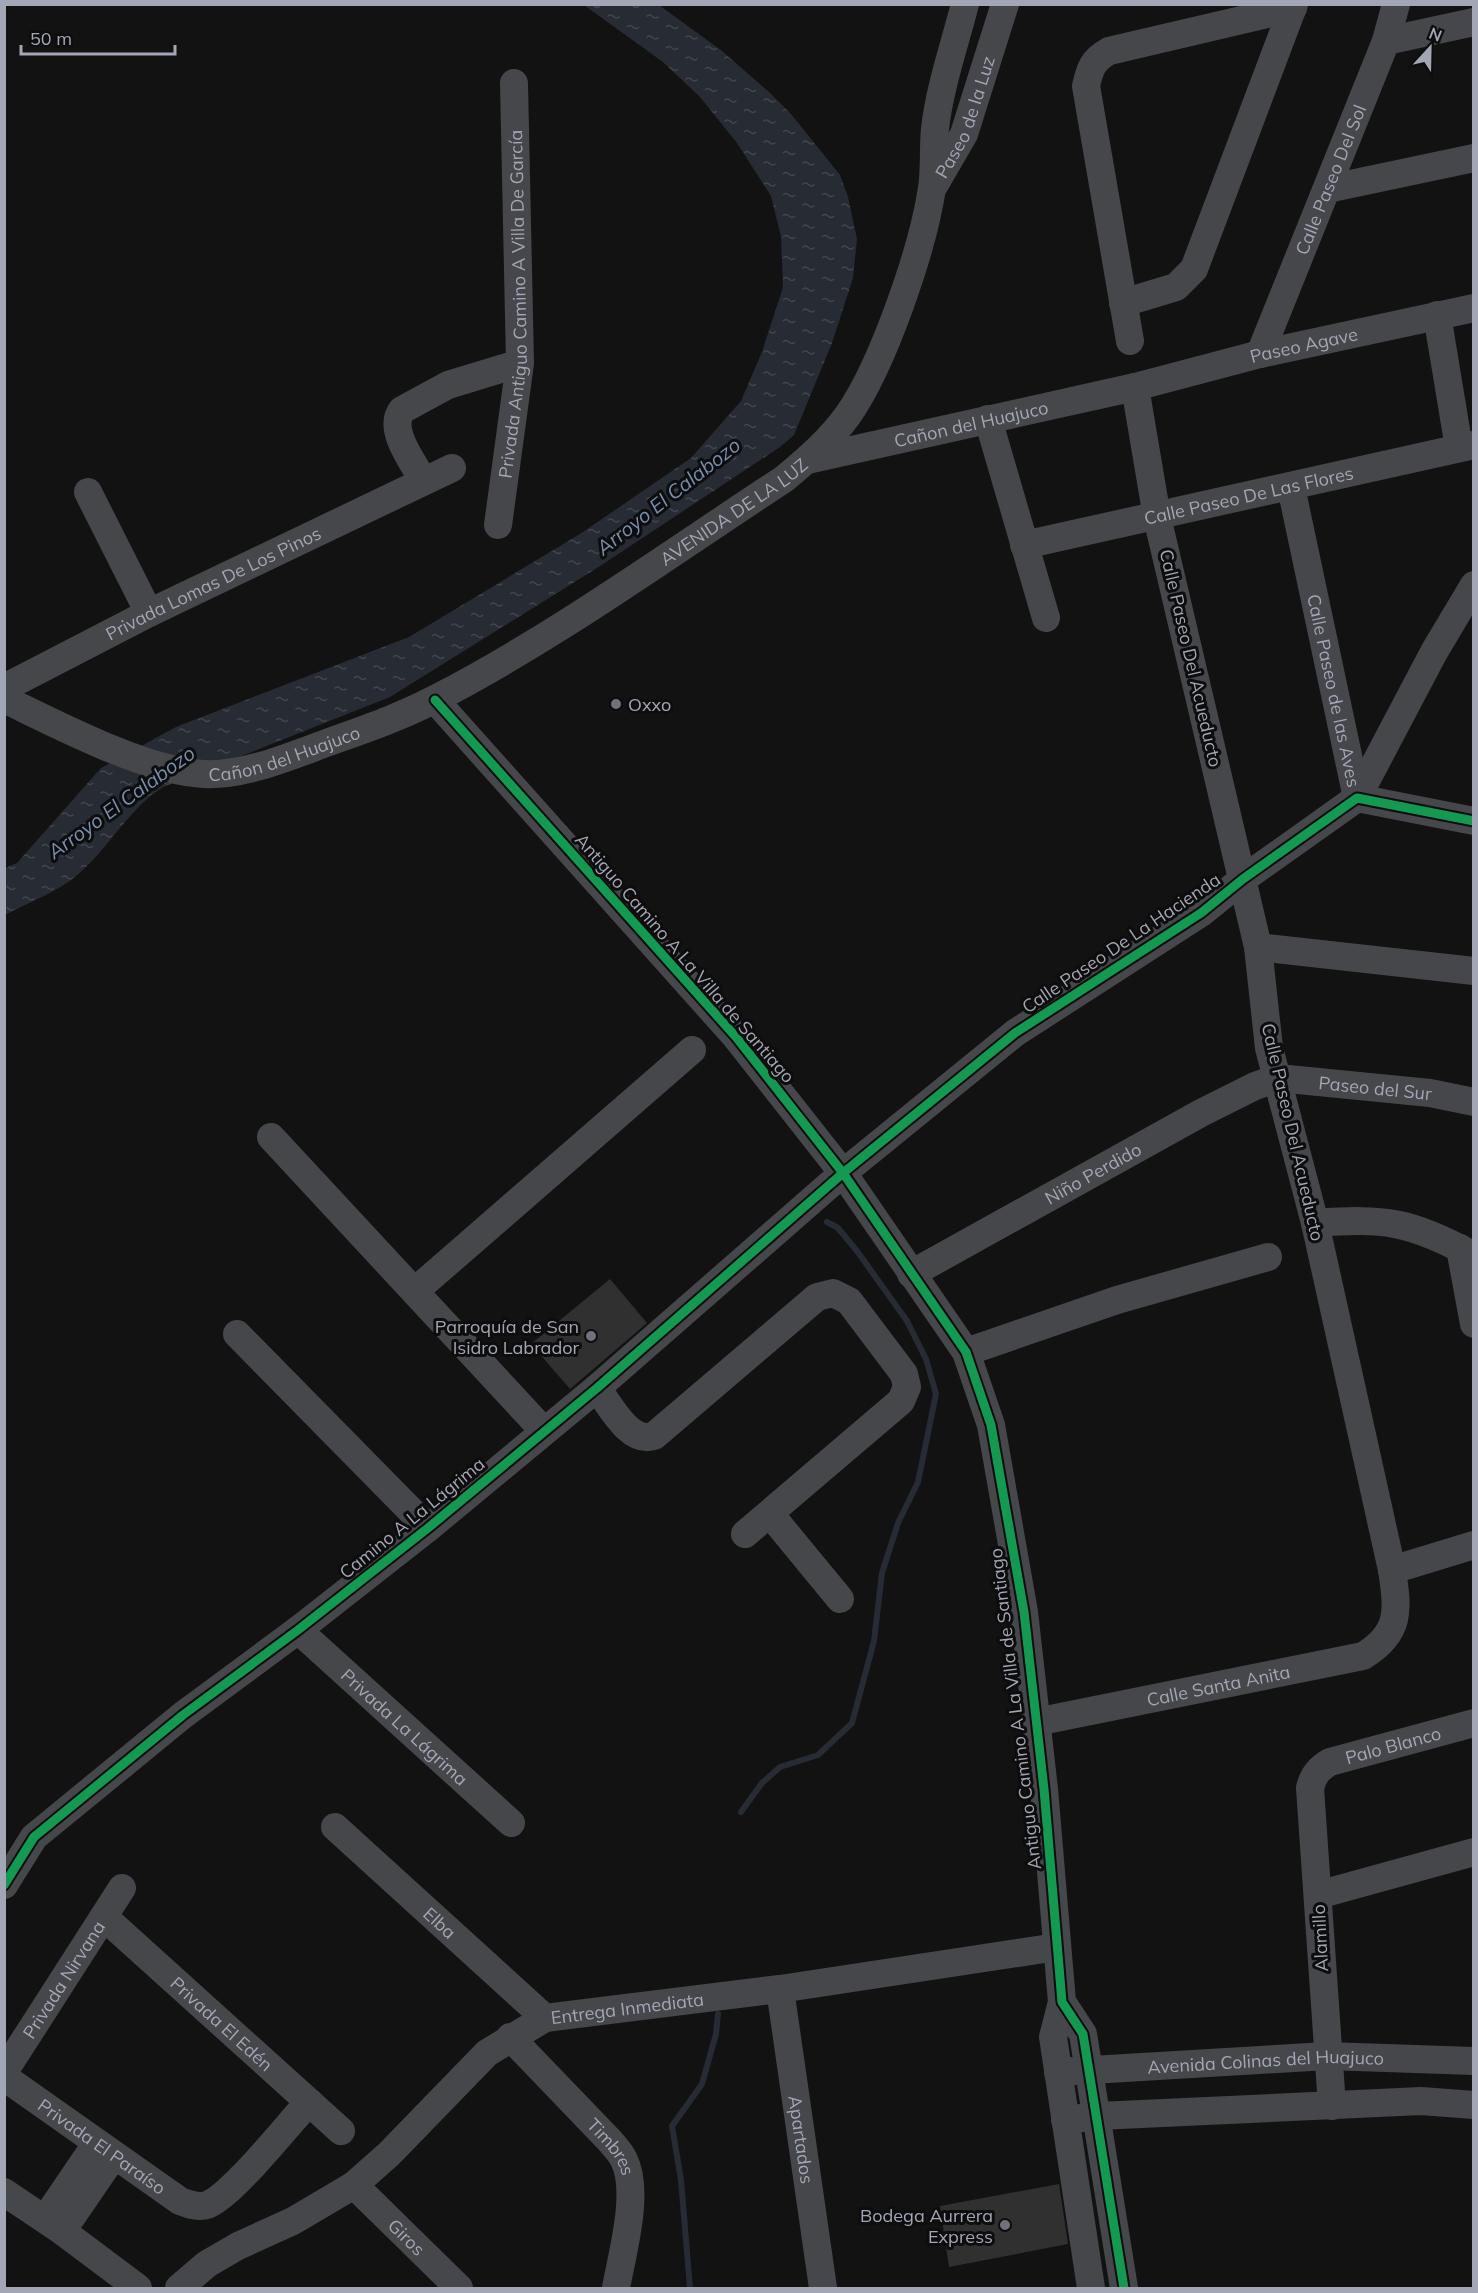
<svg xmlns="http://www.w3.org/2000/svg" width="1478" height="2293" viewBox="0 0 1478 2293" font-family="Mulish,sans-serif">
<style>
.water{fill:url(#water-ripples)}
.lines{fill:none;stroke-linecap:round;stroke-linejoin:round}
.stream{stroke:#262b34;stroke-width:6}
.building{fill:#303031}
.minor{stroke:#46474b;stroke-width:28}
.cycleway-casing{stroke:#0d0d0e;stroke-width:13}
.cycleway{stroke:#139951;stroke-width:9}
.poi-dot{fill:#70727b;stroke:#0d0d0e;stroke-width:2}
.labels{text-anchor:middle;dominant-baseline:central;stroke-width:6;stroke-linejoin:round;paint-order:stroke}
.street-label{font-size:18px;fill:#a3a6b4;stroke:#0d0d0e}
.poi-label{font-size:18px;fill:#a3a6b4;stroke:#0d0d0e;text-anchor:end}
.water-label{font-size:20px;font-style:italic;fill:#788fb0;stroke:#0d0d0e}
</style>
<defs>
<pattern id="water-ripples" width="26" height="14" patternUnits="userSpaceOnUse" patternTransform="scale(1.5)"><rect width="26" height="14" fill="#262b34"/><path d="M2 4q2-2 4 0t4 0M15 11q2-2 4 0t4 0" fill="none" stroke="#42474f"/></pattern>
</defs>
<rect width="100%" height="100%" fill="#121212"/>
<path class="water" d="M584,5H659L722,51L769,92L791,114L840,175L848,197L857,239L853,278L832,343L794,435L780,447L594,570L390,697L163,787C127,810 108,850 75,877C55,893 27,903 5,915V868L17,863L101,768L176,727L409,637L580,534L691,458L741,401L762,352L783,287L781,237L771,196L737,143L700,97L663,62Z"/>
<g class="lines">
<path class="stream" d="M741,1812L762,1783L780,1767L818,1755L852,1723L874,1641L882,1573L898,1523L918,1482L936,1394L926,1359L907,1321L857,1251L838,1228L827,1222
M690,2288L681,2180L672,2126L702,2084L716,2034L718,2014"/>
</g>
<path class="building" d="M610,1279L647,1323L570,1389L531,1344Z
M1059,2184L1068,2244L949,2267L940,2206Z"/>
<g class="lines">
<g class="minor">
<path d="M1386,41L1474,22"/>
<path id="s1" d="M935,184L964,134L1005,4"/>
<path d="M1327,189L1474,158"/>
<path d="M1123,303L1176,287L1194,269L1294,4"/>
<path d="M1437,315L1459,448"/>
<path d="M1130,341L1086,86C1090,68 1093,60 1109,51L1293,8"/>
<path id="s2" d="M1260,354L1386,41L1396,4"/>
<path d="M988,419L1046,618"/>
<path id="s3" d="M807,460L1135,387L1260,354L1474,308"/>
<path d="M423,480C413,462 387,429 402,410L448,385L520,363"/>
<path id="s4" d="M1291,487L1357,798"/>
<path d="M88,492L149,613"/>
<path id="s5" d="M498,525L520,363L514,83"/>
<path id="s6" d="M1024,545L1474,445"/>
<path id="s7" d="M4,688L149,613L452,468"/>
<path id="s8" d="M4,699C58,725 145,771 203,774C242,776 286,758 321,745C359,731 399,718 435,699C557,636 669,554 784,479C808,459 830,440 848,415C883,365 923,249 932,188C935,169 933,149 935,129C939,90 955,43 965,4"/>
<path d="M435,700L736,1037L843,1173L966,1352L991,1425L1024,1612L1044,1789L1062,2002L1083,2034L1124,2288"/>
<path d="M1357,798L1434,652L1474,585"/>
<path d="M1258,947L1474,971"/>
<path d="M271,1137L543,1430"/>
<path d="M1315,1223C1385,1218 1411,1221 1474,1256"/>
<path d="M1460,1248L1474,1324"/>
<path id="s9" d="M911,1274L1201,1113L1255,1086L1278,1078L1430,1093L1474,1102"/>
<path d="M415,1291L692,1050"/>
<path d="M237,1334L428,1528"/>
<path d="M966,1352L1117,1300L1268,1257"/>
<path d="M597,1388C610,1405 629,1444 654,1436L817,1297L833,1293L849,1301L904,1374L907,1387L901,1401L745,1534"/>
<path d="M770,1514L840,1599"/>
<path d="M1392,1570L1474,1545"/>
<path id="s10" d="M298,1630L511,1823"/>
<path id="s11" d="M1036,1722L1363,1656C1401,1633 1398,1610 1392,1570L1315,1223L1269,1048L1258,947L1157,517L1135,387"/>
<path id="s12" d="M335,1827L545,2018"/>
<path d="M4,1885L34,1837L183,1715L298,1630L428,1528L597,1388L843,1173L1015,1033L1201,913L1243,879L1357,798L1474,821"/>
<path d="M1318,1895L1474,1852"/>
<path id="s13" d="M104,1917L341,2131"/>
<path id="s14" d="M780,1989L823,2288"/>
<path d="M1062,2002L1053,2037L1091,2288"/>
<path id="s15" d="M510,2037L610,2141C615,2147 621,2153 624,2160C640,2192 622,2254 616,2288"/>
<path id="s16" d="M4,2072L122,1888"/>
<path id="s17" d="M1058,2072L1327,2056L1474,2061"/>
<path id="s18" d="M4,2077L180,2201C188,2204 198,2208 207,2205C231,2197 288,2124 309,2102"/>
<path id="s19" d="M1332,2106L1310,1788C1313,1775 1319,1768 1330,1762L1474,1723"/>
<path d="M1065,2120L1098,2116L1421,2101L1474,2105"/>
<path id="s20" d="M354,2185L459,2288"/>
<path d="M4,2192L62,2231L138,2288"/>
<path d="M45,2219L96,2144"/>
<path d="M62,2231L114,2155"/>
<path id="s21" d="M179,2288L207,2264L238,2246L293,2221L354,2185L389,2154L487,2053L545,2018L780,1989L1057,1947"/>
</g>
<g class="cycleway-casing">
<path id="cycleway" d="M435,700L736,1037L843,1173L966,1352L991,1425L1024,1612L1044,1789L1062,2002L1083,2034L1124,2288
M4,1885L34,1837L183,1715L298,1630L428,1528L597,1388L843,1173L1015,1033L1201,913L1243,879L1357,798L1474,821"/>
</g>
<use href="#cycleway" class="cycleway"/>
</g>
<g class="poi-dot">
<circle cx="616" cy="704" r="6"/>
<circle cx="591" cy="1336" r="6"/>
<circle cx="1005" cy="2225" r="6"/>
</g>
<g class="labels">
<g class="street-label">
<text stroke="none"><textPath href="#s1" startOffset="74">Paseo de la Luz</textPath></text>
<text stroke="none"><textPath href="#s2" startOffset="188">Calle Paseo Del Sol</textPath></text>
<text stroke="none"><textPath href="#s5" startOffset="222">Privada Antiguo Camino A Villa De García</textPath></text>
<text stroke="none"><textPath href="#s3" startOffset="510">Paseo Agave</textPath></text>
<text stroke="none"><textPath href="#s3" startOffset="168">Cañon del Huajuco</textPath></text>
<text stroke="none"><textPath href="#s6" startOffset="230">Calle Paseo De Las Flores</textPath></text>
<text stroke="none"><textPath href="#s8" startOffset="812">AVENIDA DE LA LUZ</textPath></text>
<text stroke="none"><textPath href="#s7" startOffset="234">Privada Lomas De Los Pinos</textPath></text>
<text transform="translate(1191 658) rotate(77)">Calle Paseo Del Acueducto</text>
<text stroke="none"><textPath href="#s4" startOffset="208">Calle Paseo de las Aves</textPath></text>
<text stroke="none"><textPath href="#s8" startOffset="298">Cañon del Huajuco</textPath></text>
<text transform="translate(1121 943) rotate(-34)">Calle Paseo De La Hacienda</text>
<text transform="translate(685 958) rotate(49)">Antiguo Camino A La Villa de Santiago</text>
<text stroke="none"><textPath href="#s9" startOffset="514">Paseo del Sur</textPath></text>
<text transform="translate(1293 1132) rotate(77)">Calle Paseo Del Acueducto</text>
<text stroke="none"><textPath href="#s9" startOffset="208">Niño Perdido</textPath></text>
<text transform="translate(412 1518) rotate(-39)">Camino A La Lágrima</text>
<text stroke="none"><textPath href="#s11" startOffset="186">Calle Santa Anita</textPath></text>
<text transform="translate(1015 1709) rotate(-97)">Antiguo Camino A La Villa de Santiago</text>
<text stroke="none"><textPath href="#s10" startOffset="144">Privada La Lágrima</textPath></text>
<text stroke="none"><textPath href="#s19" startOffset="418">Palo Blanco</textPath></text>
<text stroke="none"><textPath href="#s12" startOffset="142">Elba</textPath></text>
<text transform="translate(1320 1938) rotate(-93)">Alamillo</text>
<text stroke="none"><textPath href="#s16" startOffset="110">Privada Nirvana</textPath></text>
<text stroke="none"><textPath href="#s21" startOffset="542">Entrega Inmediata</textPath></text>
<text stroke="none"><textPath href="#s13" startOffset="159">Privada El Edén</textPath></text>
<text stroke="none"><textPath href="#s17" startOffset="208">Avenida Colinas del Huajuco</textPath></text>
<text stroke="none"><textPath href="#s14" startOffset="152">Apartados</textPath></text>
<text stroke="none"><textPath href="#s18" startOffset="120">Privada El Paraíso</textPath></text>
<text stroke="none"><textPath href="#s15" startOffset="150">Timbres</textPath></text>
<text stroke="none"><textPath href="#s20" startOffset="74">Giros</textPath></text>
</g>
<g class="poi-label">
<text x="628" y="704" text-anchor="start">Oxxo</text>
<text x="579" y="1326">Parroquía de San<tspan x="579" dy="21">Isidro Labrador</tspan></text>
<text x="993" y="2215">Bodega Aurrera<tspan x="993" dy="21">Express</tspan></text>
</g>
<g class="water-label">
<text transform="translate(668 496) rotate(-38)">Arroyo El Calabozo</text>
<text transform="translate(121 802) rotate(-36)">Arroyo El Calabozo</text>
</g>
</g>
<rect width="1478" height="2293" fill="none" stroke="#a3a6b4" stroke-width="12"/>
<g transform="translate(1430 48) rotate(22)" stroke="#0d0d0e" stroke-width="4.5" paint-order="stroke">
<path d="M0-4.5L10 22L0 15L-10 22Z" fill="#a3a6b4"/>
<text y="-9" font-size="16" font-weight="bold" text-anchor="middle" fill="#a3a6b4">N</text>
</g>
<path d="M21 45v9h154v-9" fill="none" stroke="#a3a6b4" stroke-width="3"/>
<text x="30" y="45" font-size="18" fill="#a3a6b4" stroke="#0d0d0e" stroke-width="4.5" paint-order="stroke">50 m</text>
</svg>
